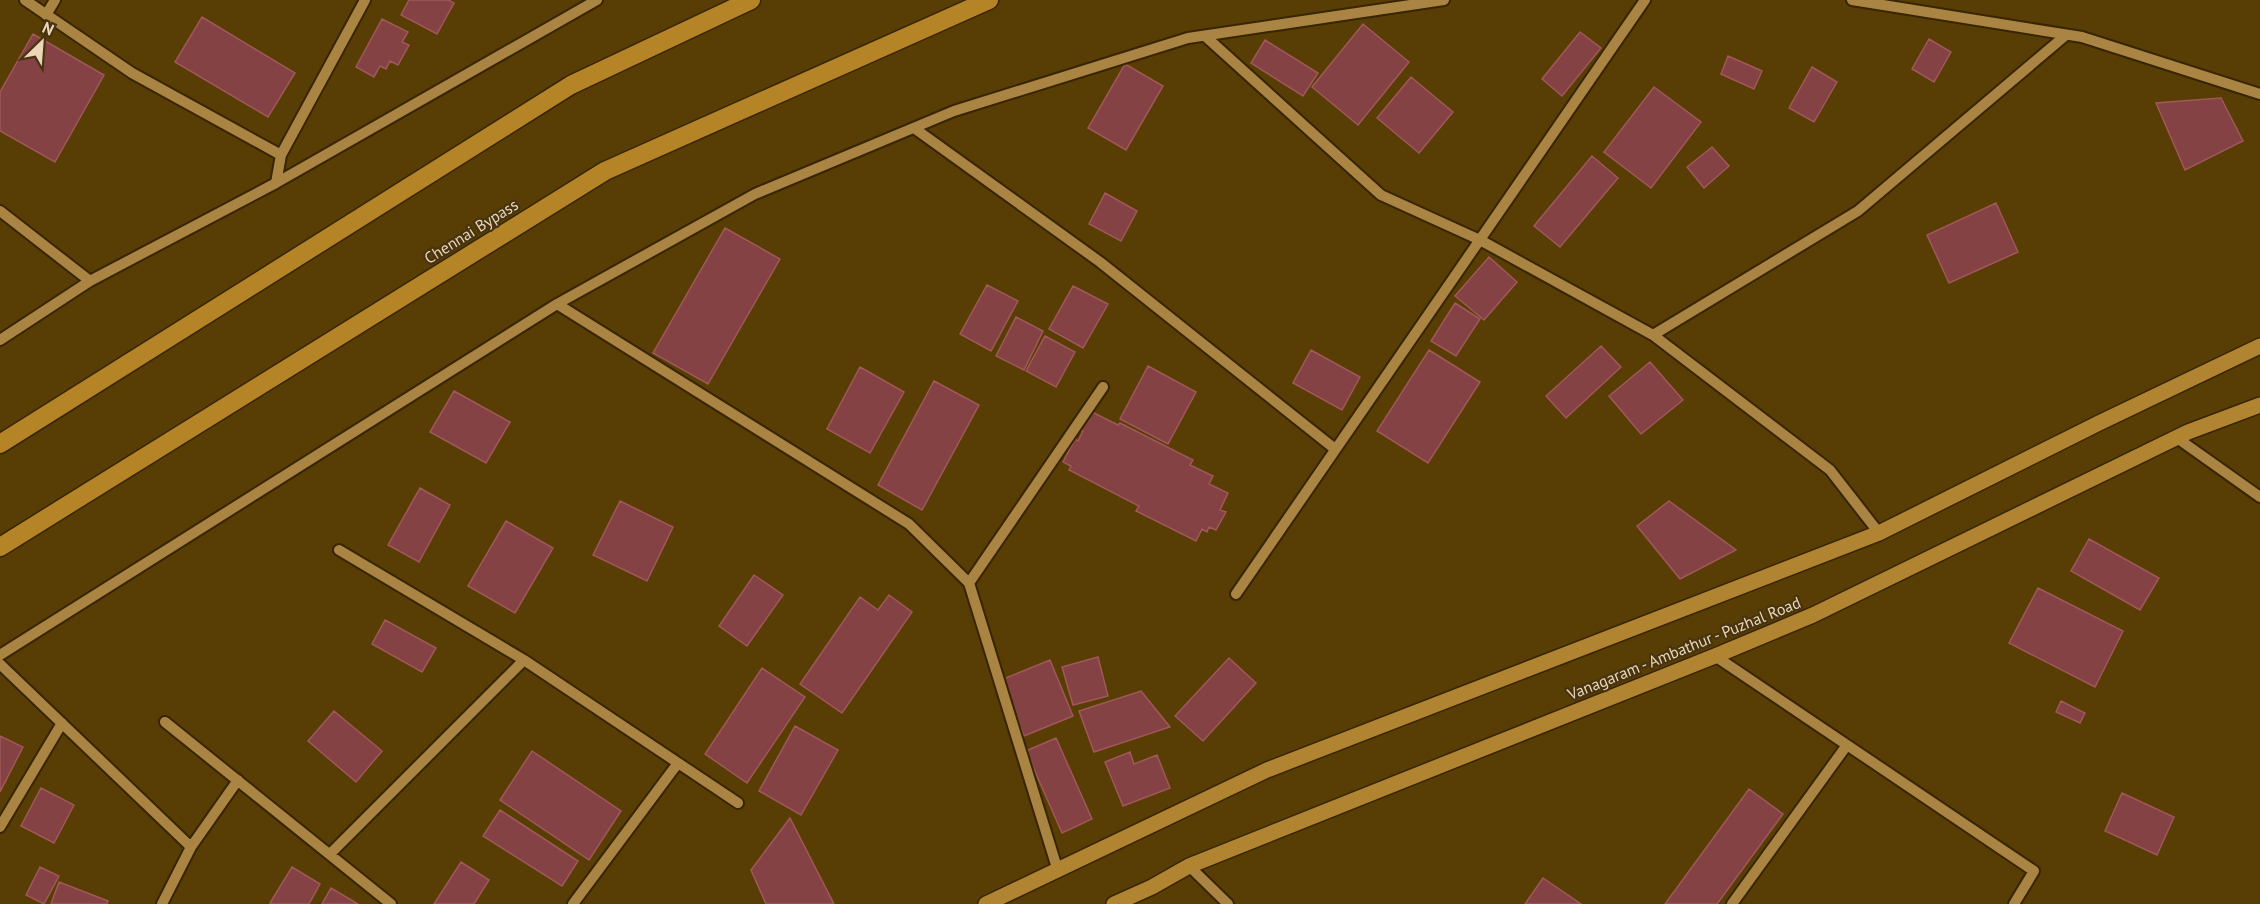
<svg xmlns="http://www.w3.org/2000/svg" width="2260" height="904" viewBox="0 0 2260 904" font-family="'PT Sans',sans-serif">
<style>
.building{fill:#844244;stroke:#a05859;stroke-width:1.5}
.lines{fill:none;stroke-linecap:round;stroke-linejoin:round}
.minor-casing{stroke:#382501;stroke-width:14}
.major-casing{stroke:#382501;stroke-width:18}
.highway-casing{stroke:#382501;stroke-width:21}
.minor{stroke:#aa8443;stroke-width:10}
.major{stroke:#b18432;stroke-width:15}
.highway{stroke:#b58427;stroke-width:18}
.labels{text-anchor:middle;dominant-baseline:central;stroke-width:4.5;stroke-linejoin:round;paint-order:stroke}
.street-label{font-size:16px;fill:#ebd7b7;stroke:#483411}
</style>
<rect width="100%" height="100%" fill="#583d05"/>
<path class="building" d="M409,0H448L454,3L437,34L401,15Z
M202,17L295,73L268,117L175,62Z
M382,19L408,32L402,42L409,45L398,65L390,61L386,69L380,66L374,77L356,67Z
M1363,24L1409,62L1358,125L1312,87Z
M1580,32L1601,48L1562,96L1542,79Z
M33,34L104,75L55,162L0,131V92Z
M1929,39L1951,52L1934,82L1912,69Z
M1265,40L1318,73L1303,96L1251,63Z
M1728,56L1762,71L1754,89L1721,74Z
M1125,64L1163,86L1126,150L1088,128Z
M1812,67L1837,82L1814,122L1789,108Z
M1411,77L1453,112L1419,153L1377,118Z
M1654,87L1701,122L1651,188L1604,152Z
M2221,98L2243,141L2185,170L2156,103Z
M1712,147L1729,166L1704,188L1687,167Z
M1592,156L1618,178L1560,247L1534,226Z
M1105,193L1137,211L1121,241L1089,224Z
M1996,203L2018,252L1949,283L1927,235Z
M725,228L780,259L708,384L653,353Z
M1489,257L1517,282L1484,320L1455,296Z
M987,285L1018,301L991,351L960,334Z
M1073,286L1108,304L1083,348L1049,329Z
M1455,303L1480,319L1456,356L1431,341Z
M1016,317L1043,331L1024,370L996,356Z
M1045,336L1075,352L1056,387L1026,371Z
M1601,346L1621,367L1566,418L1546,396Z
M1311,350L1360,377L1342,410L1293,383Z
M1429,350L1480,382L1428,463L1377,431Z
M1650,362L1683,400L1641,434L1609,396Z
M1148,366L1196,392L1168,444L1120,419Z
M860,367L904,392L870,453L827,429Z
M934,381L979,405L922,510L878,485Z
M454,391L510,422L486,463L430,432Z
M1090,411L1118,425L1120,423L1193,460L1190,465L1213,476L1209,484L1228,493L1220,510L1226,512L1216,530L1209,527L1207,532L1202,529L1196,541L1136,511L1139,506L1069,470L1071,466L1063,462L1075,439L1078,441L1083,431L1080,430Z
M420,488L450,505L419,562L388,545Z
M620,501L673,527L647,581L593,555Z
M1669,501L1736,550L1680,579L1637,526Z
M506,521L553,548L515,613L468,586Z
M2089,539L2159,578L2140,610L2071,571Z
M754,575L783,595L747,646L719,626Z
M2038,588L2123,631L2095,687L2009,643Z
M889,595L912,612L842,713L800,684L860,597L878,610Z
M385,620L436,648L422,672L372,644Z
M1098,657L1108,696L1073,705L1062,667Z
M1229,658L1256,683L1203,741L1175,716Z
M1050,660L1073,716L1024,736L1001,680Z
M762,668L805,697L747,783L705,754Z
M1141,691L1170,727L1094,752L1079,711Z
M2061,701L2085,713L2080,723L2056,712Z
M334,711L382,751L356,782L308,741Z
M795,726L838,750L801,815L759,791Z
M0,736L23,747L0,792Z
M1056,738L1092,819L1062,833L1026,751Z
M532,751L621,811L589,860L500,800Z
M1130,752L1134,764L1157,755L1170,788L1123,806L1105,762Z
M41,788L74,805L54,843L21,826Z
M1749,789L1783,814L1717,904H1665Z
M2122,793L2174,817L2157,855L2105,831Z
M500,810L578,861L562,886L483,836Z
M790,818L834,904H766L751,870Z
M461,862L489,880L474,904H434Z
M40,867L59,876L44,904L26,895Z
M292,867L320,884L309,904H272L270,903Z
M1543,878L1581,904H1525Z
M59,882L108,901L107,904H51Z
M331,888L358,904H322Z"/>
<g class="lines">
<g class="minor-casing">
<path id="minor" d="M25,0L132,73L281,155
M1852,0L2082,37L2260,94
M46,15L55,0
M1205,36L1381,195L1480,240L1653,335L1830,470L1879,533
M914,128L1100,262L1335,449
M276,183L281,155L365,0
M0,211L90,281
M557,304L909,524L969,583L1058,871
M1653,335L1858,211L2066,35
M0,340L90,281L276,183L597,0
M2177,438L2260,497
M339,550L524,660L738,803
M969,583L1103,387
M1236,594L1645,0
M0,655L557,304L755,194L954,111L1188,38L1444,0
M1715,656L2034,871L2014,904
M0,664L191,847
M165,722L391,904
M0,827L62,723
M330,854L524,660
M1189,866L1228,904
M162,904L191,847L238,780
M573,904L678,763
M1732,904L1847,745"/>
</g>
<g class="major-casing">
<path id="major" d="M986,904L1267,770L1879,533L2099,423L2260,346
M1114,904L1152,887L1189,866L1715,656L1813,615L2188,432L2260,405"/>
</g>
<g class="highway-casing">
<path id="highway" d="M0,444L571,85L751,0
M0,547L605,171L989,0"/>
</g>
<use href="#minor" class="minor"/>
<use href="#major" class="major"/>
<use href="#highway" class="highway"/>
</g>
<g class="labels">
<g class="street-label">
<text transform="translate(471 231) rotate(-32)">Chennai Bypass</text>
<text transform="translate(1684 648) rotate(-22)">Vanagaram - Ambathur - Puzhal Road</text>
</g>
</g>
<g transform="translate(42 42) rotate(25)" stroke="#483411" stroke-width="4.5" paint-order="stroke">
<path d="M0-4.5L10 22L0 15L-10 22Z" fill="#ebd7b7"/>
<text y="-9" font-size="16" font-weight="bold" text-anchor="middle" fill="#ebd7b7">N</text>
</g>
</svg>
